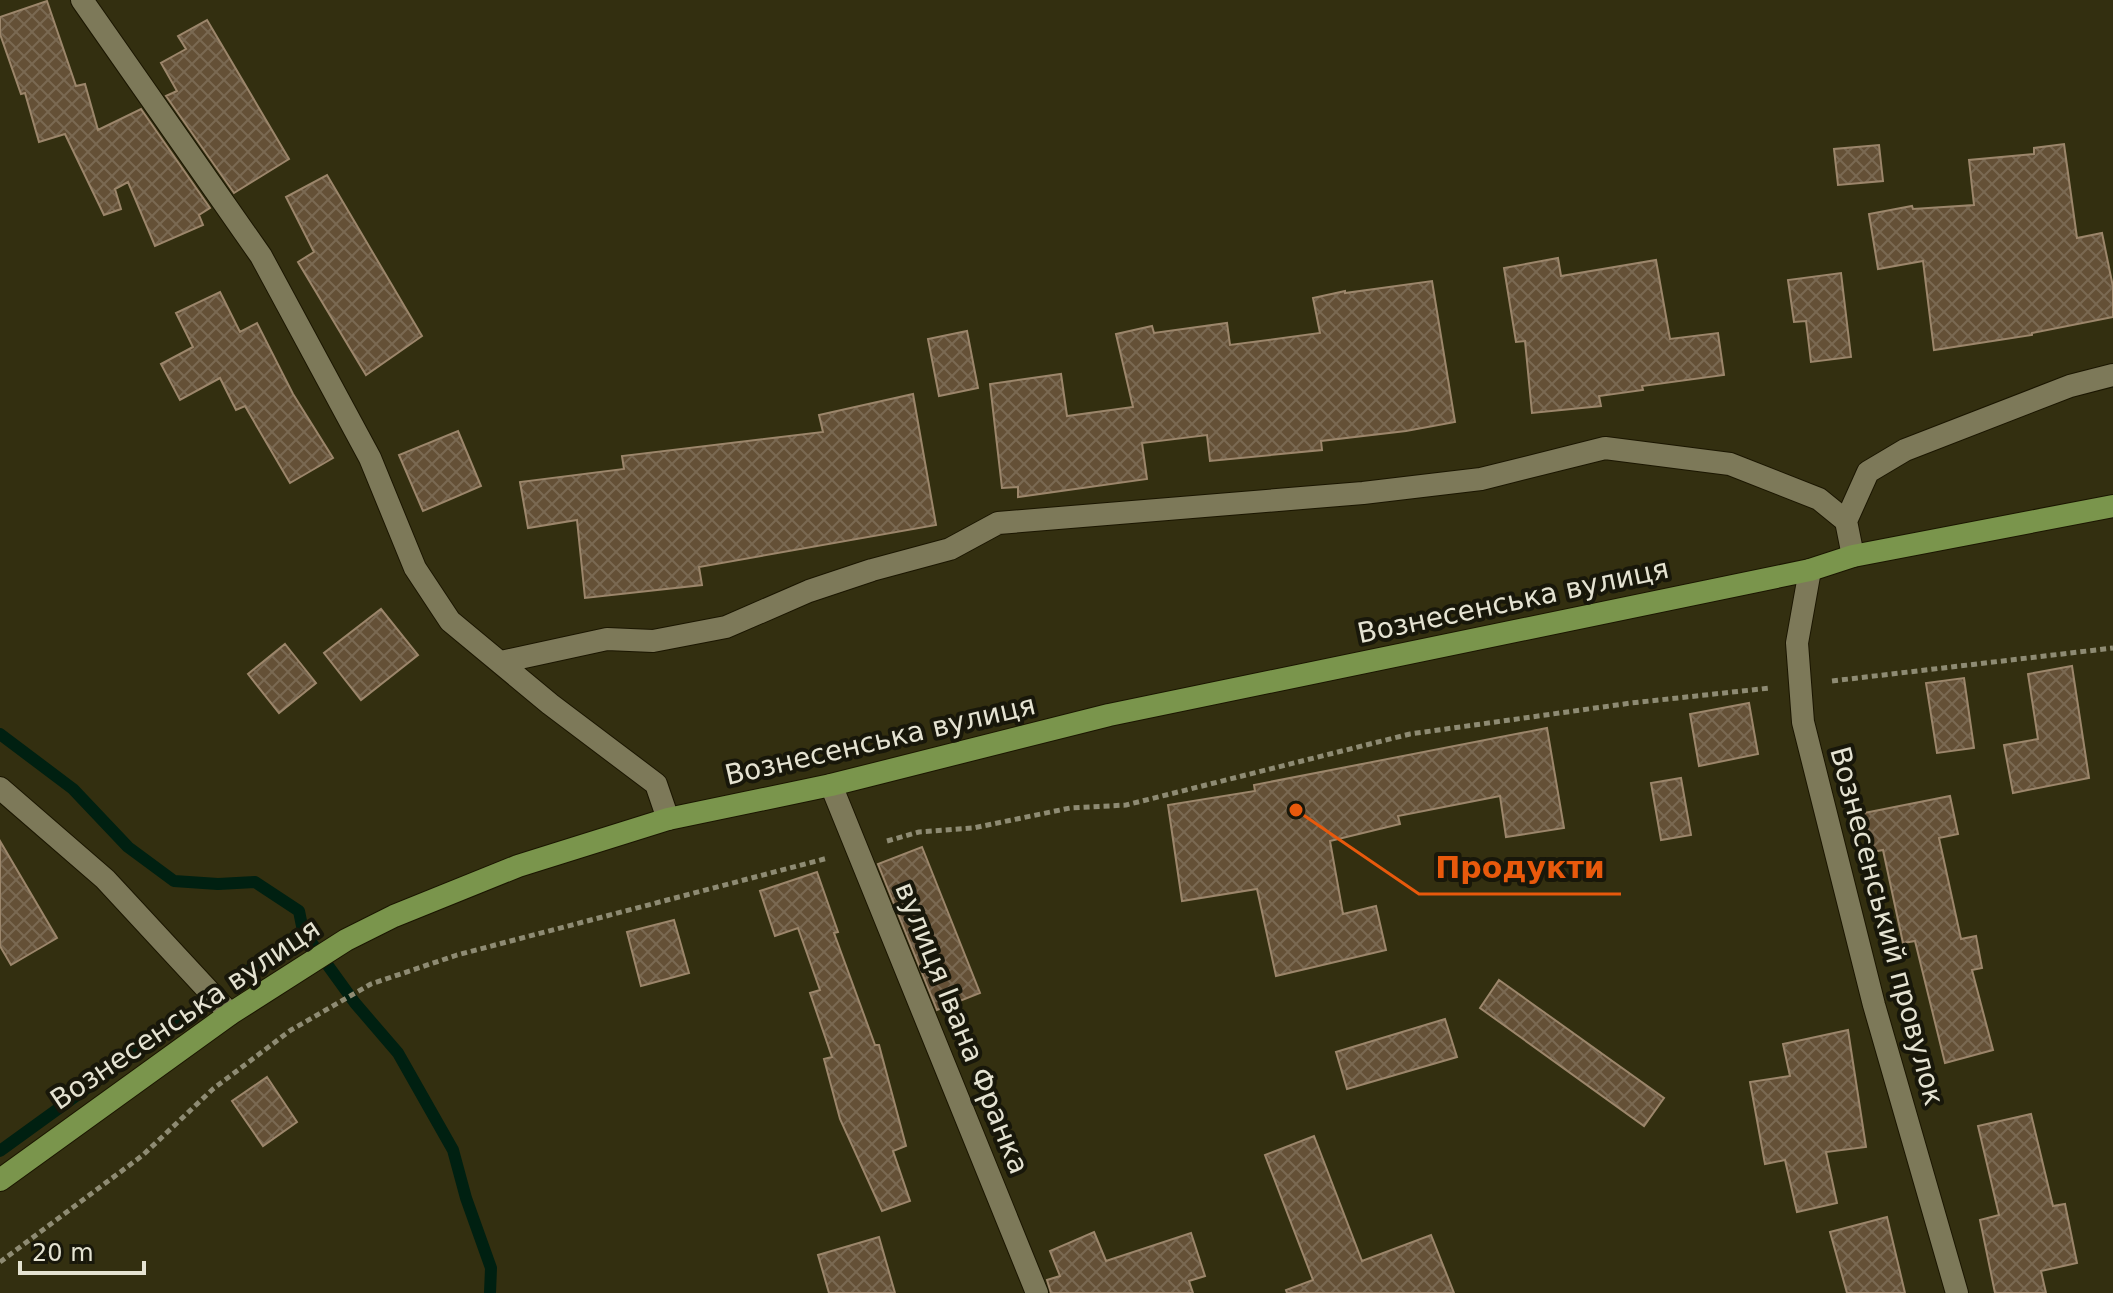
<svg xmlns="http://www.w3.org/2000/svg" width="2113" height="1293" viewBox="0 0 2113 1293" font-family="'DejaVu Sans',sans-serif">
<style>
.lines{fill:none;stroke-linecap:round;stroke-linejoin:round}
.stream{stroke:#002011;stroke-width:12}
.building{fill:url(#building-cross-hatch);stroke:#9c866b;stroke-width:2}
.minor-casing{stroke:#1b1600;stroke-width:24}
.primary-casing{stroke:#1b1600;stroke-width:24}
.path{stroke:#8e8b73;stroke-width:5;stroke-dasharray:6 4;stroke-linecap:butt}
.minor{stroke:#7d7959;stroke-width:22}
.primary{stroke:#7a954c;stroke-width:22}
.labels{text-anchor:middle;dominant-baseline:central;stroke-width:8;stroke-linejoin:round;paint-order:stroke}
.street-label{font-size:28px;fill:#e5e3d2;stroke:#18170a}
.leader{fill:none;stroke:#e8590c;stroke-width:3}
.callout-dot{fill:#e8590c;stroke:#18170a;stroke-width:3}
.callout-label{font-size:30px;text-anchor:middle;font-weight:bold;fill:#e8590c;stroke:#18170a;stroke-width:8;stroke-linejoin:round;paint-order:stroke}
</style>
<defs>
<pattern id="building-cross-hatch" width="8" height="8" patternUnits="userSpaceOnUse" patternTransform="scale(2)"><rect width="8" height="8" fill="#645036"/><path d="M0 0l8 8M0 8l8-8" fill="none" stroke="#7a6952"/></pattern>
</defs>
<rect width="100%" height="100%" fill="#332f10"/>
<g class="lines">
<path class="stream" d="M0,734L73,789L128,847L174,881L218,884L255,882L299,911L303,931L355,1003L398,1053L453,1150L466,1198L491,1268L490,1293
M241,976L303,931
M0,1151L185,1017"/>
</g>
<path class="building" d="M47,1L76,86L85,84L98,130L141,109L210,208L199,215L203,225L155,246L128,182L115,189L121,209L104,215L65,134L39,142L25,93L21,94L0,34V17Z
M207,20L289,159L234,193L166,96L177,91L161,63L186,49L178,36Z
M2064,144L2077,238L2102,233L2113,287V317L2032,333V335L1934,350L1923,261L1878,269L1869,214L1912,206L1913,209L1974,205L1969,160L2034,154V148Z
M1879,145L1883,181L1838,185L1834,149Z
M327,175L422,336L366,375L298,262L314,252L286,197Z
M1558,258L1561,276L1656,260L1670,339L1718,333L1724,375L1642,386L1643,390L1599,396L1601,406L1532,413L1525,341L1516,342L1504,268Z
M1841,273L1851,357L1811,362L1806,321L1794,322L1788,280Z
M1432,281L1455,422L1406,431L1321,441L1322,450L1210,461L1207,435L1142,443L1147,479L1018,497V487L1002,488L990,384L1061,374L1067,416L1133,407L1116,334L1152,326L1154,333L1227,323L1230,345L1320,333L1313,298L1345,291V293Z
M220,292L240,332L257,323L293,394L333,458L290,483L245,406L236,410L220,378L180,400L161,364L193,347L176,313Z
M967,331L978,388L939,396L928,339Z
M913,394L936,525L699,567L702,585L585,598L577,520L528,528L520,482L624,469L622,456L823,432L819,415Z
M458,431L481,486L423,511L399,455Z
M381,609L418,655L361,700L324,653Z
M285,644L316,683L279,713L248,674Z
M2072,666L2089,778L2013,793L2004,745L2038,739L2028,674Z
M1964,678L1974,748L1937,753L1926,683Z
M1749,703L1758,754L1699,766L1690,714Z
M1547,728L1564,828L1506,837L1500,796L1398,816L1400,824L1330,841L1343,914L1376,906L1386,950L1276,976L1257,889L1182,901L1168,805L1255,791L1254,785Z
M1681,778L1691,835L1661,840L1651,783Z
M1950,796L1958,834L1939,838L1961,939L1976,936L1982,968L1972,970L1993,1050L1945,1063L1915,941L1903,943L1883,850L1872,852L1864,813Z
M0,841L57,938L11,965L0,946Z
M922,847L980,993L937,1010L878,864Z
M817,872L838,932L834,933L875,1045H879L906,1146L893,1151L910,1201L882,1211L840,1119L824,1059L832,1057L810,993L820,990L798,928L775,936L760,891Z
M674,920L689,973L641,986L627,932Z
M1499,980L1664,1098L1644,1126L1480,1008Z
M1445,1019L1457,1057L1347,1089L1336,1052Z
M1848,1030L1866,1147L1826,1152L1837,1203L1797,1212L1785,1160L1765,1164L1750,1082L1790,1076L1783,1044Z
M267,1077L297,1122L263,1146L232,1101Z
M2031,1114L2053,1206L2065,1204L2077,1263L2041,1271L2046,1293H1995L1980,1220L1999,1215L1978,1126Z
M1314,1136L1362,1261L1431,1235L1454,1293H1287L1286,1290L1313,1280L1265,1155Z
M1887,1217L1905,1293H1847L1830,1232Z
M1094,1232L1106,1261L1191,1233L1205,1276L1189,1281L1193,1293H1051L1047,1280L1060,1276L1050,1251Z
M879,1237L895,1293H829L818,1255Z"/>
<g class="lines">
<g class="minor-casing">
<path id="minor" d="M82,0L261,256L370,458L415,568L450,621L550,704L656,784L668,819
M1846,521L1853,556
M1810,570L1797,643L1803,722L1874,1005L1957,1293
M501,662L607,639L653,641L726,627L809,591L872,570L950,549L998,523L1363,493L1481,479L1605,448L1730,464L1819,499L1846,521L1868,472L1905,450L2070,386L2113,375
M831,785L1037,1293
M0,788L105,879L230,1014"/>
</g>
<g class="primary-casing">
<path id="primary" d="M0,1180L230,1014L346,940L394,916L518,866L668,819L831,785L1109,715L1810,570L1853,556L2113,506"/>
</g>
<path class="path" d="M1832,681L2113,648
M887,841L919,832L973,828L1070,808L1126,805L1410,734L1631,703L1770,688
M0,1262L143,1155L213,1089L291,1030L371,984L457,955L828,858"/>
<use href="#minor" class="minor"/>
<use href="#primary" class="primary"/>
</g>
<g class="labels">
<g class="street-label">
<text transform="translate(1513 601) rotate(-12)">Вознесенська вулиця</text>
<text transform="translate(880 740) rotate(-13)">Вознесенська вулиця</text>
<text transform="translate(1887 926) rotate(75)">Вознесенський провулок</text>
<text transform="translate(185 1014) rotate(-34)">Вознесенська вулиця</text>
<text transform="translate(962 1028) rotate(68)">вулиця Івана Франка</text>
</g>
</g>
<path class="leader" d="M1296 810L1419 894H1621"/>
<circle class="callout-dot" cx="1296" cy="810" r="8"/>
<g class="callout-label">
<text x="1520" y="878">Продукти</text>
</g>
<path d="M20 1261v12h124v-12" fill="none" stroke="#e5e3d2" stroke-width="4"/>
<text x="32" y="1261" font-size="24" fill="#e5e3d2" stroke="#18170a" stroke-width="6" paint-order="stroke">20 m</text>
</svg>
